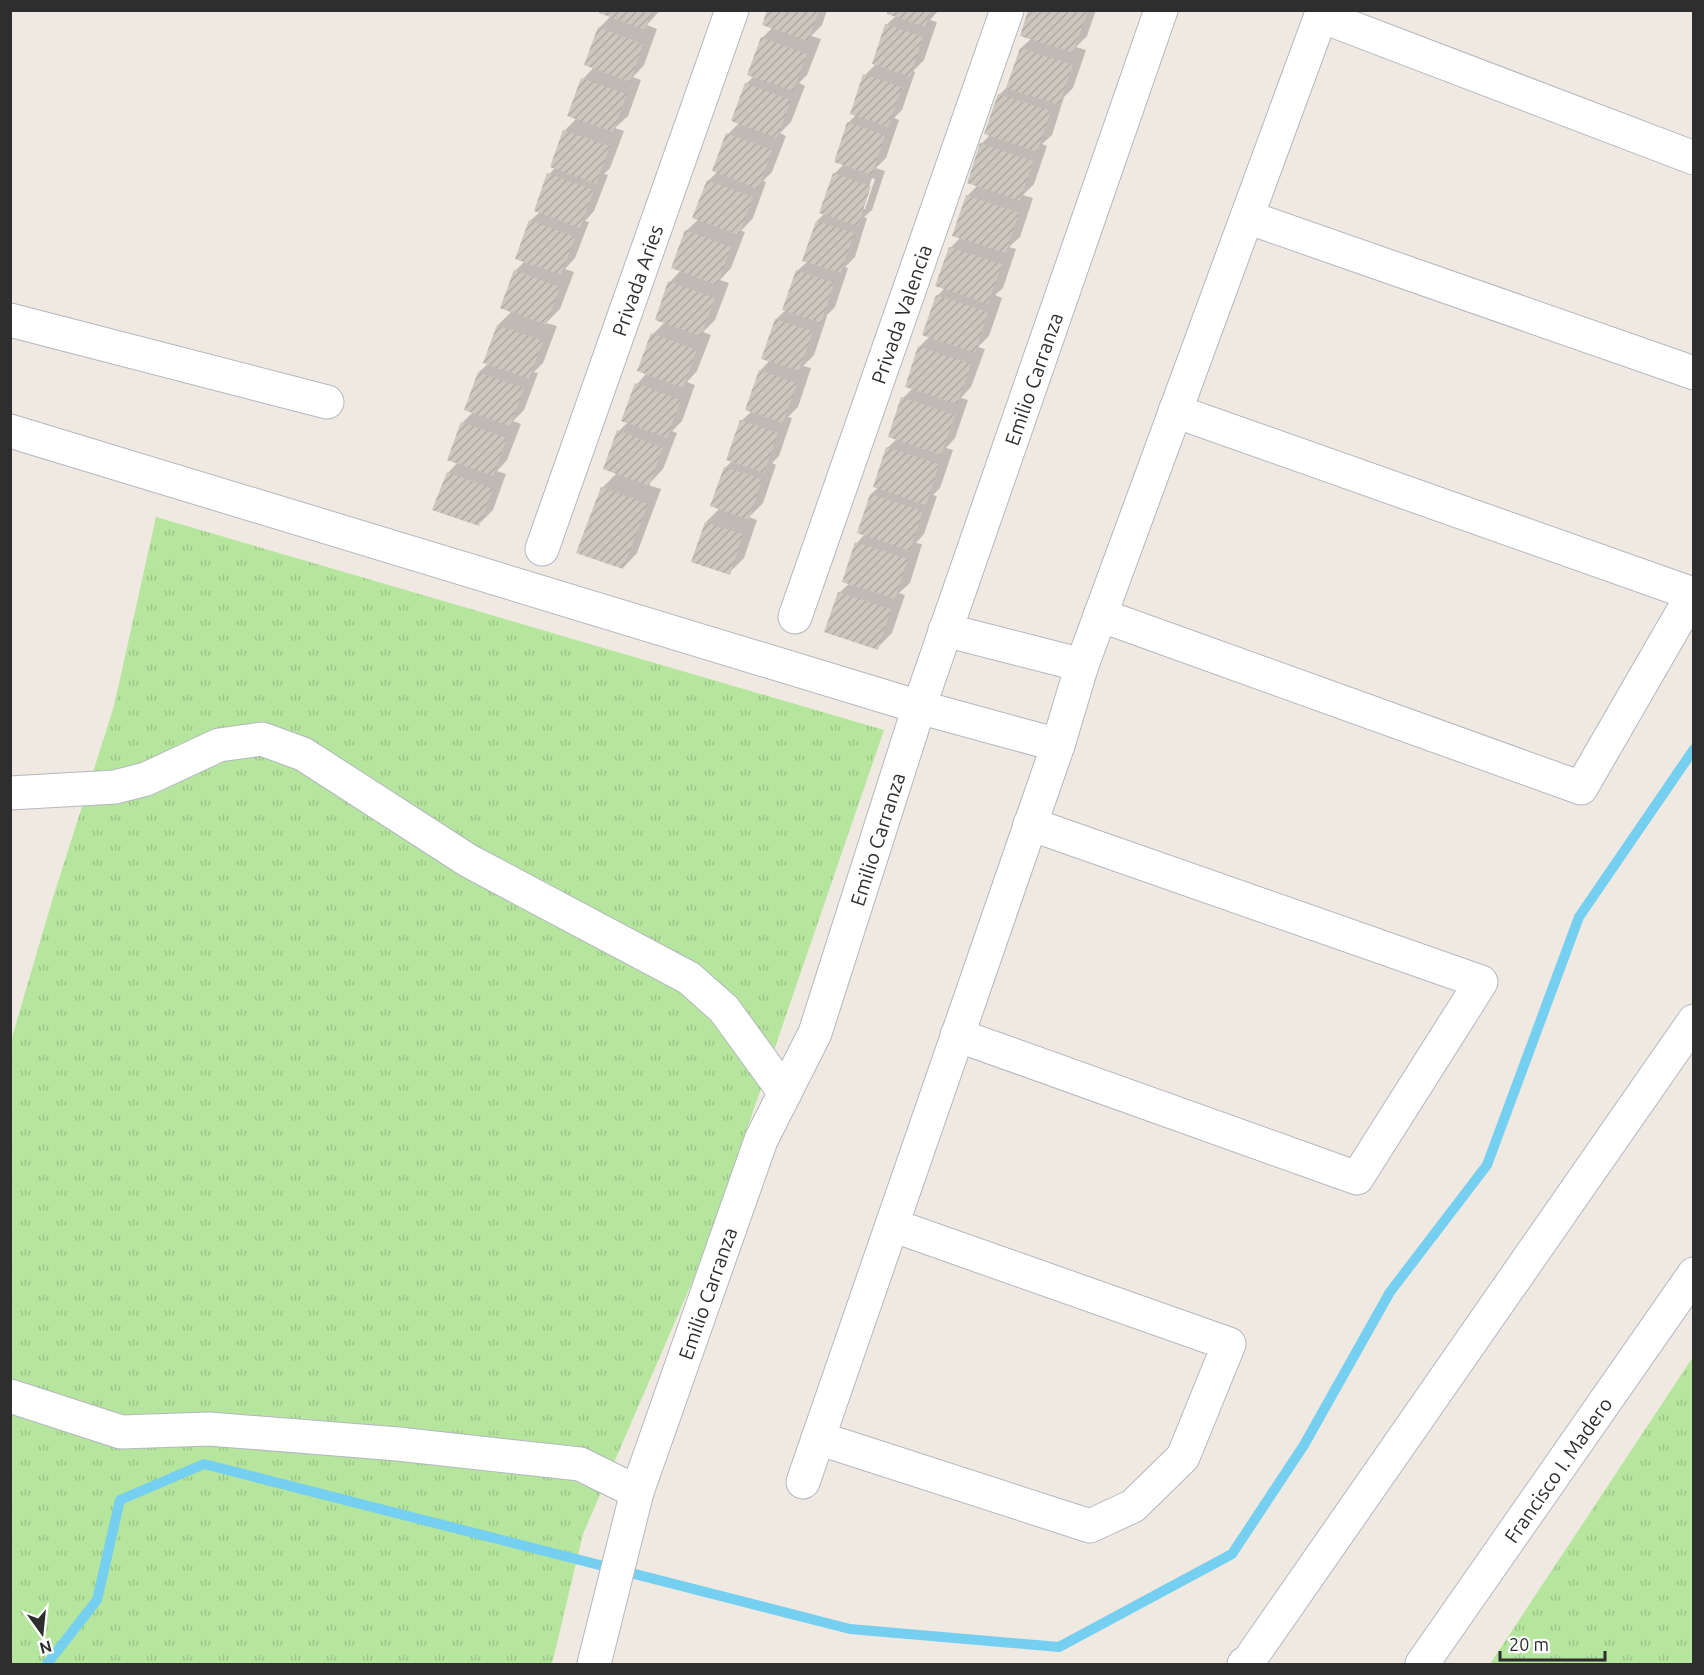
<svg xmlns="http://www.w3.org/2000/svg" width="1704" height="1675" viewBox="0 0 1704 1675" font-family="Ubuntu,sans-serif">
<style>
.grass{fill:url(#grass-tufts)}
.shadow{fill:#0003;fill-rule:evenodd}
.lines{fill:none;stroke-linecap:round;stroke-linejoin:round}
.stream{stroke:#75cff0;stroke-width:10}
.building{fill:url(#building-hatch)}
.minor-casing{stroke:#b4b7c1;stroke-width:35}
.minor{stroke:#fff;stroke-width:33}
.labels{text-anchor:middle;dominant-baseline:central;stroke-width:5;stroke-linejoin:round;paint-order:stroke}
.street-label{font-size:20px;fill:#2e2e2e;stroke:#fff}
</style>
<defs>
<pattern id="grass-tufts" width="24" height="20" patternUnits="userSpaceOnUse" patternTransform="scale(1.5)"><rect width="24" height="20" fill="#b6e59e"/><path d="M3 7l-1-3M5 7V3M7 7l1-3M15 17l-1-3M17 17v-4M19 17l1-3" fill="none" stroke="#9dc588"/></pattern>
<pattern id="building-hatch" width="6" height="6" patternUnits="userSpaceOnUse" patternTransform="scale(1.5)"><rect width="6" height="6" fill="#cbc7bf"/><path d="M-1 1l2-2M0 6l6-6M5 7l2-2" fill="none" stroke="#afaba4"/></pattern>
</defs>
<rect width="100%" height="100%" fill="#efe9e1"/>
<path class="grass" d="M156,517L884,730L703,1257L583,1534L552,1664H11L10,1044L52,901L114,706Z
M1693,1357V1664H1490Z"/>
<path class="shadow" d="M601,10H660L647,25L657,29L644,65L633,77L641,80L628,116L615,128L624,131L610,168L604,174L608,175L594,211L585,221L589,222L575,258L565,269L574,272L560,309L546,323L557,326L543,363L534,372L538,373L524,410L513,421L521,424L507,460L497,471L506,474L493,510L478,525L448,473L458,462L462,423L474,411L479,372L489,363L485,362L498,325L512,311L515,271L525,261L530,221L540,212L549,174L555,168L552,167L565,130L577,118L583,79L594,67L599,28L611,16Z
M769,10H827L822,25L811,36L821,39L807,75L799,83L805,86L791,122L780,133L786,136L772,172L763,181L766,182L753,218L741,231L745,232L731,268L720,280L729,283L715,320L703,332L711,335L697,371L687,382L695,385L682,421L672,431L677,433L663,469L648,485L661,489L637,553L623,568L602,488L617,473L619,431L628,422L637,384L647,373L653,334L665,322L670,282L681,270L686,231L699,219L708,181L717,172L728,134L739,123L746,84L754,76L762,38L773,27Z
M889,10H939L930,20L937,22L924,60L913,71L915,72L902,110L894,118L899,120L886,158L876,168L885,171L872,210L864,217L867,218L855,257L845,267L848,268L835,307L826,316H827L814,355L803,366L811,368L798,407L788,417L792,418L779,456L772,463L776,465L763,503L749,517L757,520L744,558L729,573L706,522L720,508L725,468L732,461L741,421L752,411L760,371L770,360L776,319L786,310L797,271L808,261L817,221L825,213L834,174L844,164L848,123L856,115L865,75L876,64L886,25L896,16ZM872,178L875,179L865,209H862Z
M1030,10H1096L1087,36L1076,47L1086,50L1073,88L1064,97L1052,135L1042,144L1047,146L1034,184L1023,195L1033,198L1020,237L1009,247L1016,249L1003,288L995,295L1002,298L989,336L978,347L985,349L971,387L961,398L968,400L955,438L946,448L953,450L940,488L933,495L937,496L924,534L916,543L922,544L910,583L899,593L905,595L892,633L877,648L839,593L850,583L857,543L865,534L871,494L879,487L887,448L897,439L903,398L913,388L919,347L930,336L937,296L945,288L950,248L961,237L967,196L978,185L981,144L990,135L999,95L1009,85L1021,48L1032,38Z"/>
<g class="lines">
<path class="stream" d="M47,1664L97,1600L120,1500L204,1464L850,1629L1059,1647L1232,1554L1304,1445L1390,1292L1487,1165L1579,917L1694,749"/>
</g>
<path class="building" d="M600,10H652L645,30L599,13Z
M767,10H819L808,41L762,25Z
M888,10H931L925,27L887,14Z
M1028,10H1080L1087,13L1073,53L1020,36Z
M885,24L923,37L910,77L872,64Z
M598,27L643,44L630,82L584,65Z
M761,37L807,54L793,91L747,75Z
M1020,48L1073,65L1059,105L1006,88Z
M863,74L902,87L888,127L850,114Z
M581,78L627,94L613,132L567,116Z
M745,83L791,100L777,138L731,121Z
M998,94L1051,111L1037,152L984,134Z
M847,122L885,135L872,175L834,162Z
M563,130L610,146L596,184L550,167Z
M726,133L772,150L758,189L712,171Z
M980,143L1033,161L1020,201L967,183Z
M547,173L594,190L580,228L534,211Z
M833,173L871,186L858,226L819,213Z
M707,180L753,197L739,235L692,218Z
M966,195L1019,213L1006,253L952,236Z
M529,220L575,237L561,275L515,259Z
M816,221L854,233L841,273L802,261Z
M685,230L731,247L717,285L671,268Z
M949,247L1002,264L988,304L935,286Z
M514,270L560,287L546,325L500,308Z
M796,270L834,283L821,323L782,310Z
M668,281L715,298L701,336L655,320Z
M936,295L988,312L975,353L922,335Z
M775,319L813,331L799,371L761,359Z
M497,325L543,341L529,379L483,363Z
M651,333L697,350L683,388L637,371Z
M918,346L971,364L957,404L905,387Z
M759,370L797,383L783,423L745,410Z
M478,372L524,388L510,426L464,410Z
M635,383L681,400L667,438L621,421Z
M901,397L955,415L941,455L888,437Z
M740,420L778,433L764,473L726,460Z
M461,422L507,438L493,476L447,460Z
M617,430L663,448L649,486L603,469Z
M886,447L939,464L926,505L873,487Z
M724,467L762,479L749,520L710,506Z
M447,472L493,489L479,526L432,510Z
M601,487L648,504L623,569L576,553Z
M870,494L923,511L910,551L857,533Z
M705,522L743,534L730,575L691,562Z
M855,542L908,559L895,599L842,582Z
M838,592L891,609L878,650L824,632Z"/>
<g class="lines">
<g class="minor-casing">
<g id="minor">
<path d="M1321,16L1694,158"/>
<path d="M1247,217L1694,373"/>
<path d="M10,320L327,402"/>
<path d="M10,431L919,707L1058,745"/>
<path id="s1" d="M542,549L732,10"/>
<path d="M1100,615L1581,788L1693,594L1175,411"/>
<path id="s2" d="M795,617L1007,10"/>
<path d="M945,630L1082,665"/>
<path d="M10,793L115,787L146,779L219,745L262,739L303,754L469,861L689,978L724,1009L785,1093"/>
<path d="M957,1035L1357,1178L1481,982L1030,824"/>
<path d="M10,1396L121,1432L209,1429L398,1444L580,1464L637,1492"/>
<path d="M818,1438L1090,1526L1133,1506L1183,1457L1229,1344L892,1225"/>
<path d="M803,1482L1058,745L1082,665L1323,10"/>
<path id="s3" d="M594,1664L637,1492L761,1140L815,1033L919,707L1161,10"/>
<path d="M1244,1664L1248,1662L1694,1021"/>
<path id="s4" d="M1422,1664L1694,1274"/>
</g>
</g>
<use href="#minor" class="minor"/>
</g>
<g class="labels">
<g class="street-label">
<text stroke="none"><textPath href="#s1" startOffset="285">Privada Aries</textPath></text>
<text stroke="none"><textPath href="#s2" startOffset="321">Privada Valencia</textPath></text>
<text stroke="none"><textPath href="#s3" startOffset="1360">Emilio Carranza</textPath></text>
<text stroke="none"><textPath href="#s3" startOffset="874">Emilio Carranza</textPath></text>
<text stroke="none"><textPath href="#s3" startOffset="388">Emilio Carranza</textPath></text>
<text stroke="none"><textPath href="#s4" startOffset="237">Francisco I. Madero</textPath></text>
</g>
</g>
<rect width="1704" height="1675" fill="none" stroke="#2e2e2e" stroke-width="24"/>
<g transform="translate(42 1633) rotate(165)" stroke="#ffffff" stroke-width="4.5" paint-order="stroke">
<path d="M0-4.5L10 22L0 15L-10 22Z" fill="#2e2e2e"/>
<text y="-9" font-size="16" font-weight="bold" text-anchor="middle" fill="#2e2e2e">N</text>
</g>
<path d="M1500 1651v9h105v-9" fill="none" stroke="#2e2e2e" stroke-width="3"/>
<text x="1509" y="1651" font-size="18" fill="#2e2e2e" stroke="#ffffff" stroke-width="4.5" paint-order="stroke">20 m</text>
</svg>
